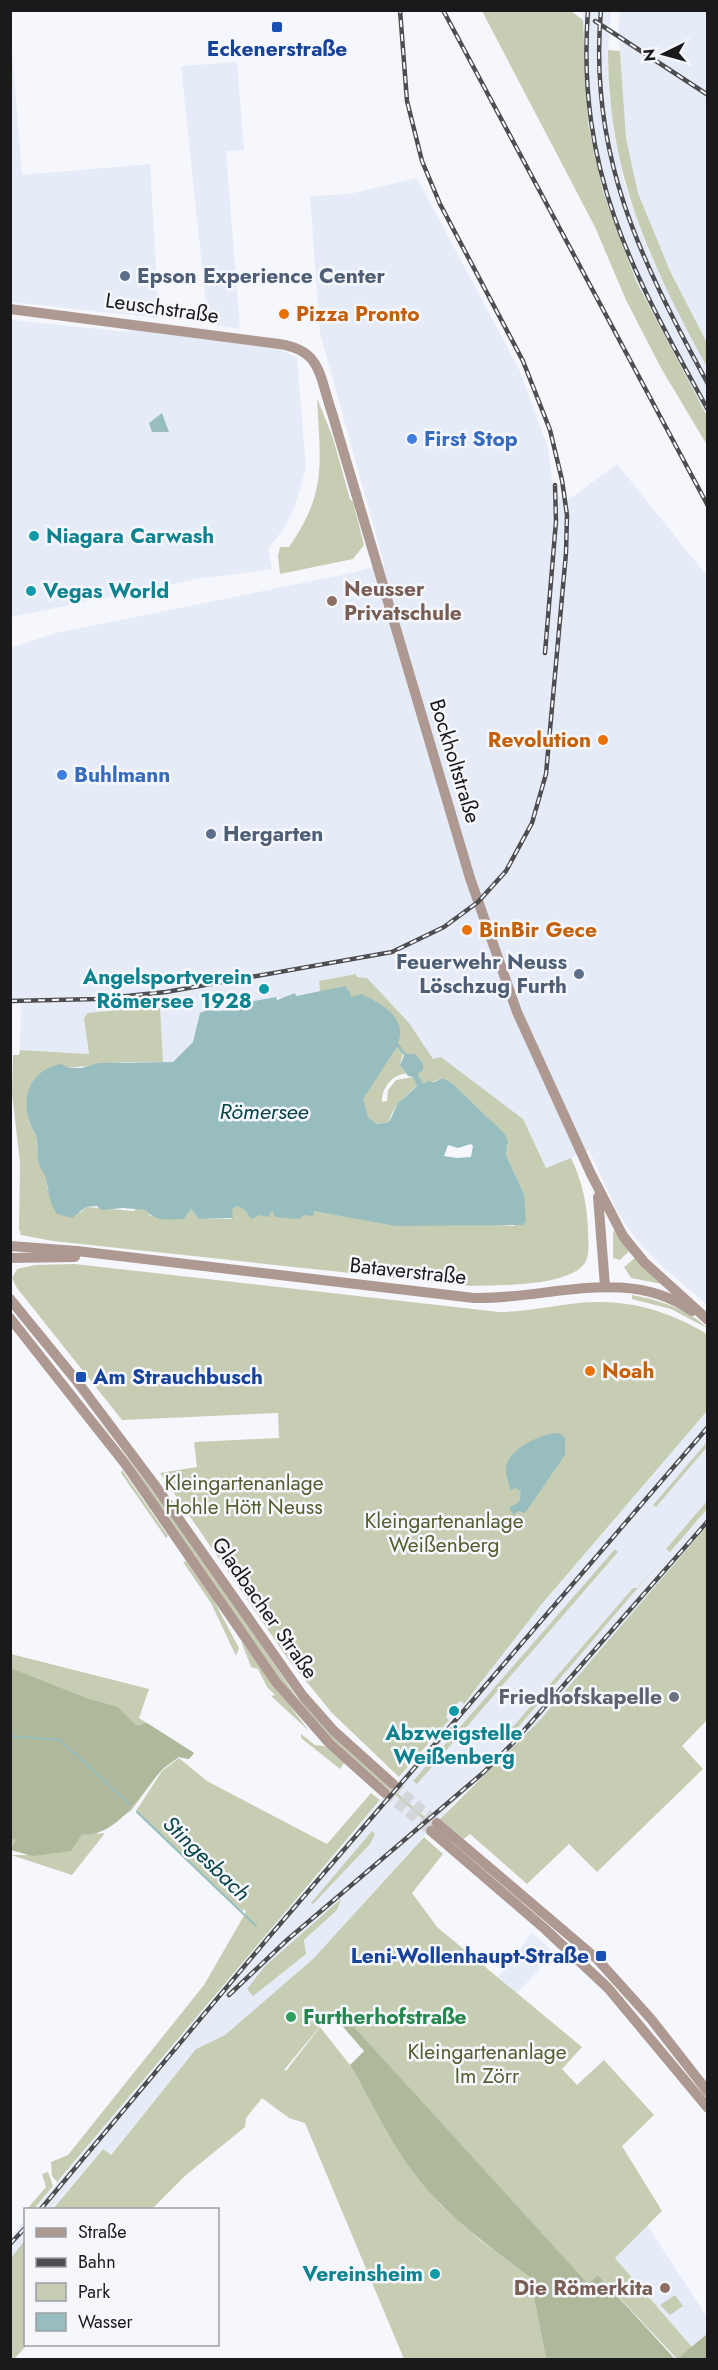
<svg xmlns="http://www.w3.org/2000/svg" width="718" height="2370" viewBox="0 0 718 2370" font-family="Jost,sans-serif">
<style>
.built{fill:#e6ecf7}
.green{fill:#c6cdb3}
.forest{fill:#b0b89b}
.water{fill:#97bdbf;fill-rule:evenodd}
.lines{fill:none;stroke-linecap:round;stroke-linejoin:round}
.stream{stroke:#97bdbf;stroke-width:2}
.secondary-tunnel{stroke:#d4d6da;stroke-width:10;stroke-dasharray:10 5;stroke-linecap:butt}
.secondary{stroke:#ae9892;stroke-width:10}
.rail-casing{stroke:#4e4e51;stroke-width:4.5}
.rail{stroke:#f5f7fc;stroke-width:2;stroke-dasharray:7;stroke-linecap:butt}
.transit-dot{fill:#1a4fb4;stroke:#f5f7fc;stroke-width:2}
.service-dot{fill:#5c6f8a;stroke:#f5f7fc;stroke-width:2}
.food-dot{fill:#e8710a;stroke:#f5f7fc;stroke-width:2}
.shop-dot{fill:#3f7fe0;stroke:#f5f7fc;stroke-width:2}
.culture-dot{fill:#0f9aa8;stroke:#f5f7fc;stroke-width:2}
.education-dot{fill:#8d6e63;stroke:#f5f7fc;stroke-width:2}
.worship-dot{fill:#6b7280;stroke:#f5f7fc;stroke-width:2}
.leisure-dot{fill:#2e9e5b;stroke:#f5f7fc;stroke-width:2}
.labels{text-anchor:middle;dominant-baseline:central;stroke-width:5;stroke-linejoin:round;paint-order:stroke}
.transit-label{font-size:21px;font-weight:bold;fill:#164399;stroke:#f5f7fc}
.service-label{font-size:21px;font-weight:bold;fill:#4e5e75;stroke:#f5f7fc;text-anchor:start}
.street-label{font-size:21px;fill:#1a1a1c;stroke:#f5f7fc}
.food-label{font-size:21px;font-weight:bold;fill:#c56008;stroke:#f5f7fc;text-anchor:start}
.shop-label{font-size:21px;font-weight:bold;fill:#366cbe;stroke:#f5f7fc;text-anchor:start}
.culture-label{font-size:21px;font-weight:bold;fill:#0d838f;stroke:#f5f7fc;text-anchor:start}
.education-label{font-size:21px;font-weight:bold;fill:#785e54;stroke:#f5f7fc;text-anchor:start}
.park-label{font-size:21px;fill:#535d2d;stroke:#f5f7fc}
.worship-label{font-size:21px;font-weight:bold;fill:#5b616d;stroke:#f5f7fc;text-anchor:end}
.leisure-label{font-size:21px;font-weight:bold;fill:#27864d;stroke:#f5f7fc;text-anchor:start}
.water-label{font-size:22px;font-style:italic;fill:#064346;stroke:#f5f7fc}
</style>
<rect width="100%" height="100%" fill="#f5f7fc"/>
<path class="built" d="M583,11H611L608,50L609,96L624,182L647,248L707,367V416L636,281L603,192L592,149L584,92Z
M620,11H707V343L670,271L638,193L626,138L618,28Z
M10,24L22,175L150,164L159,318L11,302Z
M237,62L244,150L226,151L240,329L208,324L181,66Z
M417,178L519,369L548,448L554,494L568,500L617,464L707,576V1305L663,1267L637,1241L617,1211L589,1150L546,1168L523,1119L433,1059L356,974L319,981L320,992L226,1006L224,1011L207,1010L193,1042L173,1062H163L160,1006L84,1019L89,1054L20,1050L21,1004H10V648L56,633L347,574L384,564L320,333L310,196L349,194Z
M11,320L128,332L129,329L278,349L297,357L306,468L295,506L285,527L268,549L272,569L197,579L11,617Z
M707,1411V1526L540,1720L451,1806L313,1959L225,2035L196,2049L110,2155L102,2149L52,2209L34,2210L449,1720L446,1717L451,1708L461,1701L464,1703L474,1692L510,1642Z
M532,1933L555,1953L517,1993L498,1977Z
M25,2219V2240L11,2258V2237Z
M647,2225L707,2317V2334L692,2347L615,2258Z"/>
<path class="green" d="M482,11H571L583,20L588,123L603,192L636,281L707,416V445L661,368L626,300L595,227Z
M608,50L620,51L626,138L638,193L670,271L707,343V367C649,261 608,173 608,50Z
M317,398L333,438L350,499L353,502L364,545L353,559L280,574L278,556L280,547H289C328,491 320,461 317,398Z
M356,974L357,977L367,978L409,1023L433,1059L441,1057L523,1119L546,1168L571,1158C582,1181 587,1204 588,1229C588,1239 590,1252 586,1261C573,1287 497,1285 471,1286L53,1241L21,1235L19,1229L20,1163L12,1093L13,1055H19L20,1050L89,1054L84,1018L88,1013L160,1006L163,1062H125L68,1068L29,1122L36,1136L39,1164L45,1172L48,1191L80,1213L86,1207L134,1211L137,1208L147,1210L150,1216L184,1219L191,1209L199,1219H232V1209L238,1206L260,1215L272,1211L304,1214L314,1211L514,1226L524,1194L506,1155L508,1146L505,1134L452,1083L443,1078L423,1085L418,1074L423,1063L415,1054L406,1055L348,993V988L320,992L319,981Z
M397,1047L403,1053L400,1064L406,1074C393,1073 381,1089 382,1102L387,1101L388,1090L396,1080L413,1077L417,1086C407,1093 391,1109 389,1122L377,1124L368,1117L362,1099Z
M615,1231L629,1251L620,1260L613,1258V1232Z
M635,1258L662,1284L631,1278L624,1267Z
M75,1264L499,1312C531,1312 562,1303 594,1302C636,1301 672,1313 707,1334V1411L541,1605L464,1704L461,1701L450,1708L446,1717L449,1720L399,1777L332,1713L288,1659L160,1473L197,1467L194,1442L279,1438L278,1413L122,1420L17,1288L12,1278L17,1269L35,1265Z
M632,1295C658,1300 689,1309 707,1328L671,1309L632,1299Z
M95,1417L171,1514L296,1696L354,1755L451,1840L449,1842L328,1736L274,1672Z
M707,1442V1447L656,1507L653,1505Z
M122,1470L168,1536L166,1538L121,1473Z
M707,1501V1509L670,1552L666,1549Z
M707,1526V1720L682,1746L703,1769L597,1872L569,1844L527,1884L470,1834L464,1839L440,1819L540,1720Z
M615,1549L618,1552L417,1784L413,1781Z
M667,1554L514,1732L498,1744L633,1588H637Z
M186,1561L214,1601L239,1648L236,1656L211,1603L183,1562Z
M241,1641L309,1731L271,1696L275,1695L267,1687L258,1669L251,1667Z
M11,1654L149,1689L139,1718L194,1753L189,1759L179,1757L161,1770L131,1811L96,1834L105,1833L72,1875L11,1855H29L11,1850Z
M301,1734L315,1745L324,1746L344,1763L340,1769L301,1738Z
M179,1758L207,1781L327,1844L371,1793L380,1800L57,2182L52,2176L51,2162L68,2155L204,1985L246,1912L244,1909L242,1911L136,1811L162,1771Z
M372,1831L375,1834L370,1844L313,1904L311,1903Z
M424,1837L443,1854L412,1893L437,1927L582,2047L562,2069L577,2085L604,2060L654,2115L622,2146L662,2211L615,2258L692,2347L677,2359L598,2275L588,2285L336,2007L284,2070L286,2071L320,2027L350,2065L413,2172L441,2205L480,2240L530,2277L546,2359H404L305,2123L289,2118L262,2098L246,2118L245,2127L186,2175L152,2209L52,2210L103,2149L111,2155L196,2049L225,2035L313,1959Z
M341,1899L337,1910L304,1940L306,1954L253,1996L247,1989L265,1966Z
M48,2172L53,2186L34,2209H27L46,2187L42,2174Z
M25,2240L27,2345L14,2359H11V2258Z
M675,2295L683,2306L670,2315L660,2305Z"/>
<path class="forest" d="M10,1668L89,1699L118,1707L137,1726L147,1723L194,1753L189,1759L179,1757C172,1762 165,1766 160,1772C140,1795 116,1838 82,1834L71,1851L33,1856L11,1850L16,1840L10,1838Z
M336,2007L588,2284L598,2275L675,2359H546L530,2277C488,2246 445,2215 413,2172C389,2140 371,2100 350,2065L364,2051L331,2013Z
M707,2334V2359H677Z"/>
<path class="water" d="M162,413L169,432H152L149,423Z
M346,986L352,997L361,994C381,1003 408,1018 398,1043L406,1054H415L423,1063V1070L418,1074L423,1084L428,1081L434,1082L443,1078L452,1083L505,1134L508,1142L506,1155L524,1194L526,1221L523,1225L396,1226L314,1211L313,1216L304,1215L299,1219L275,1217L272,1211L268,1217L260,1215L251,1219L245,1210L238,1206L232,1209L233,1218L199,1219L191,1209L184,1219C171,1219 155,1223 146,1210L123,1208L101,1210L97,1206L86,1207L72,1218L57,1214C48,1201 49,1189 45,1175C44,1173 40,1168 39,1164C37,1155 38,1144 36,1136C35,1132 31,1128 30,1123C20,1095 32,1069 62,1064L68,1068H81L99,1063L173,1062L193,1042L200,1013L207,1010L223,1011L225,1006L276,997L277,1000L295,993L296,996ZM397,1047L404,1055L400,1065L408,1076L413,1077L417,1086L398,1103L389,1122L377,1124L368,1117L363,1099ZM471,1144L473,1146L471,1157L457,1158L444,1156L448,1145L458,1148Z
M555,1433L561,1434L565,1438V1455L525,1513L518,1511L514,1515L509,1508L519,1502L521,1492L516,1488L510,1490C509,1482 505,1475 506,1467C509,1449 539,1435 555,1433Z"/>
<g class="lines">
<path class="stream" d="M10,1736L60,1740L129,1804
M137,1812L256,1926"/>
<path class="secondary-tunnel" d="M393,1784L437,1823
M385,1793L431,1831"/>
<path class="secondary" d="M10,309L279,344C322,350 319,376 332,413L470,878L517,1012L591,1174L623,1236L644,1262L708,1320
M598,1197L605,1286
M10,1246L77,1251L474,1298C547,1300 627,1265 692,1311
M10,1258L75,1257
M10,1299L76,1380L157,1488L303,1696L334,1731L393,1784
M10,1318L126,1465L276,1682L330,1744L385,1793
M437,1823L597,1959L651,2019L708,2092
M431,1831L545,1929L608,1988L708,2108"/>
<g class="rail-casing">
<path id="rail" d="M443,10L708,506
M588,10C576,172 633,274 708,410
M601,10C588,155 641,261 708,384
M595,21L708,95
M545,653L556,521L555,485
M10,1001L97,999L166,992L392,952L444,927L478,902L506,871L532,823L546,774L566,553L567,515L562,480L550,430L523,361L440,204L422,161L407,101L400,10
M229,1995L287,1940L484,1772L512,1744L708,1521
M40,2210L268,1938L708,1427
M10,2244L26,2227"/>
</g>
<use href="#rail" class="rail"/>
</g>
<g class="transit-dot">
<rect x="271" y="21" width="12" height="12" rx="3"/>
<rect x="75" y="1371" width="12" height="12" rx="3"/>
<rect x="595" y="1950" width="12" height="12" rx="3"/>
</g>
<g class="service-dot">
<circle cx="125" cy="276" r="6"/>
<circle cx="211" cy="834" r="6"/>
<circle cx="579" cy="974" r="6"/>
</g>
<g class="food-dot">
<circle cx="284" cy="314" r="6"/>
<circle cx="603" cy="740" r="6"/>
<circle cx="467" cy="930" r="6"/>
<circle cx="590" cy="1371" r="6"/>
</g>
<g class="shop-dot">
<circle cx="412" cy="439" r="6"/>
<circle cx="62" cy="775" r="6"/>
</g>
<g class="culture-dot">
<circle cx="34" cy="536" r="6"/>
<circle cx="31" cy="591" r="6"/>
<circle cx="264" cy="989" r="6"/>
<circle cx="454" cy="1711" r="6"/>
<circle cx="435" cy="2274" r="6"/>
</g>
<g class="education-dot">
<circle cx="332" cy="601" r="6"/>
<circle cx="665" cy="2288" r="6"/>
</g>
<circle class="worship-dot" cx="674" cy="1697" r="6"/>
<circle class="leisure-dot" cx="291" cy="2017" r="6"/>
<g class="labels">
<g class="transit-label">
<text x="277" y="49">Eckenerstraße</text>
<text x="93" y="1377" text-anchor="start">Am Strauchbusch</text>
<text x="589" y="1956" text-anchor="end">Leni-Wollenhaupt-Straße</text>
</g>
<g class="service-label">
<text x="137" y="276">Epson Experience Center</text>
<text x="223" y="834">Hergarten</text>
<text x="567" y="962" text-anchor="end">Feuerwehr Neuss<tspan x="567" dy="24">Löschzug Furth</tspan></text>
</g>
<g class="street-label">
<text transform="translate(162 308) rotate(8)">Leuschstraße</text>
<text transform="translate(455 761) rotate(73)">Bockholtstraße</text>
<text transform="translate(408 1271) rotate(6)">Bataverstraße</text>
<text transform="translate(265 1608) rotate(55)">Gladbacher Straße</text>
</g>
<g class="food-label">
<text x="296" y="314">Pizza Pronto</text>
<text x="591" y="740" text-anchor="end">Revolution</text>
<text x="479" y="930">BinBir Gece</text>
<text x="602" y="1371">Noah</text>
</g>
<g class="shop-label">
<text x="424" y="439">First Stop</text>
<text x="74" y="775">Buhlmann</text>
</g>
<g class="culture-label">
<text x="46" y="536">Niagara Carwash</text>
<text x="43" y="591">Vegas World</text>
<text x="252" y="977" text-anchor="end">Angelsportverein<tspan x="252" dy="24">Römersee 1928</tspan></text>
<text x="454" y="1733" text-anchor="middle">Abzweigstelle<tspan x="454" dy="24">Weißenberg</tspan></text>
<text x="423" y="2274" text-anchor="end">Vereinsheim</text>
</g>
<g class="education-label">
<text x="344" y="589">Neusser<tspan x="344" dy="24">Privatschule</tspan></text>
<text x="653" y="2288" text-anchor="end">Die Römerkita</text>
</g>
<g class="park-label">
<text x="244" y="1483">Kleingartenanlage<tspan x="244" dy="24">Hohle Hött Neuss</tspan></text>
<text x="444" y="1521">Kleingartenanlage<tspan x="444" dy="24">Weißenberg</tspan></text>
<text x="487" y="2052">Kleingartenanlage<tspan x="487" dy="24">Im Zörr</tspan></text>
</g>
<g class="worship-label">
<text x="662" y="1697">Friedhofskapelle</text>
</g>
<g class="leisure-label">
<text x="303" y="2017">Furtherhofstraße</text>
</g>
<g class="water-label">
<text x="264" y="1111">Römersee</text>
<text transform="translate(207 1858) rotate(44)">Stingesbach</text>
</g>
</g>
<rect width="718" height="2370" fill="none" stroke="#1a1a1c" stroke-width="24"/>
<rect x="24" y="2208" width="195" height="138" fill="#f5f7fc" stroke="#9d9fa2" stroke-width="1.5"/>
<rect x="36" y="2228" width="30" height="9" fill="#ae9892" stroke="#9d9fa2" stroke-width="1.5"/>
<text x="78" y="2238" font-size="18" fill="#1a1a1c">Straße</text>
<rect x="36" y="2258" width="30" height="9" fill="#4e4e51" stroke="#9d9fa2" stroke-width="1.5"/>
<text x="78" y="2268" font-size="18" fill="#1a1a1c">Bahn</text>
<rect x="36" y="2283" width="30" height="18" fill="#c6cdb3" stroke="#9d9fa2" stroke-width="1.5"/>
<text x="78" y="2298" font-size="18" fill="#1a1a1c">Park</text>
<rect x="36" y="2313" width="30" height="18" fill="#97bdbf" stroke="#9d9fa2" stroke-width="1.5"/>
<text x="78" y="2328" font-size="18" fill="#1a1a1c">Wasser</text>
<g transform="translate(664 54) rotate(265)" stroke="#f5f7fc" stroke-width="4.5" paint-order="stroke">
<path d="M0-4.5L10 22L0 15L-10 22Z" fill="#1a1a1c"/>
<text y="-9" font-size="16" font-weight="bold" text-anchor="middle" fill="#1a1a1c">N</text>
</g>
</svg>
